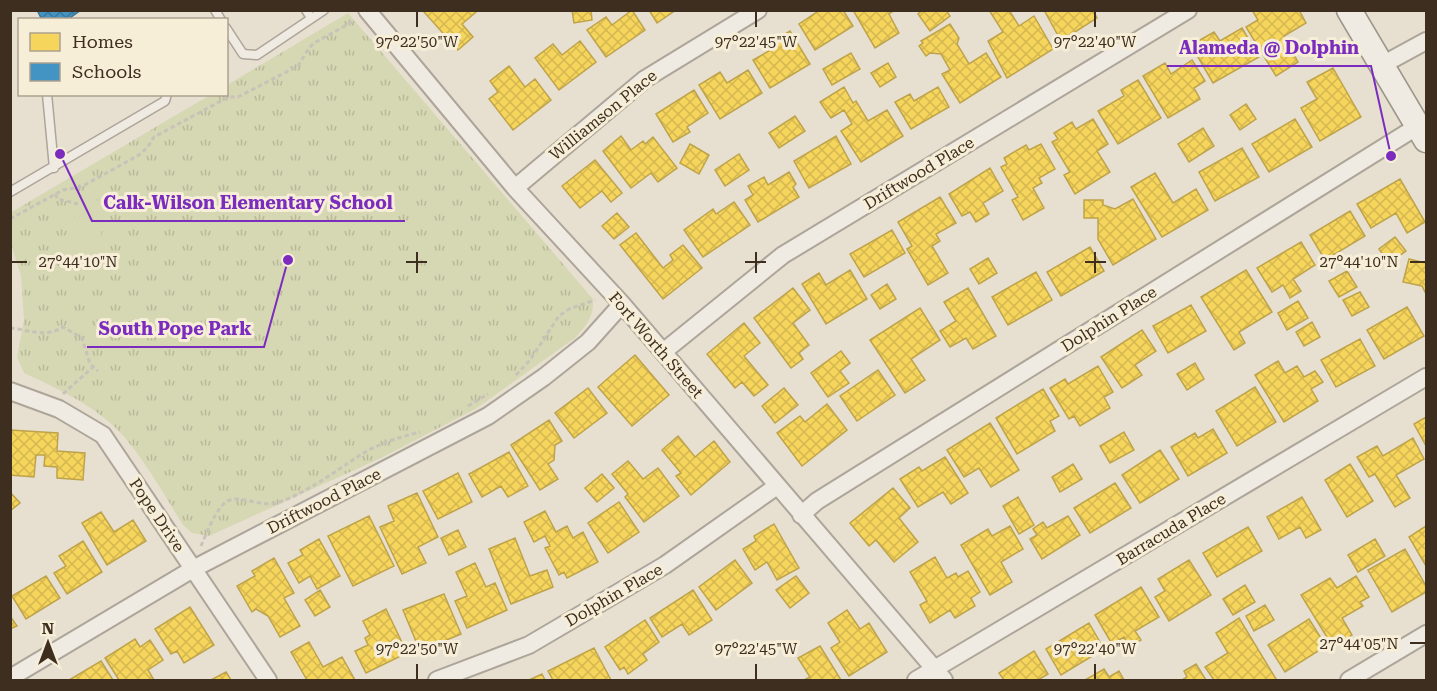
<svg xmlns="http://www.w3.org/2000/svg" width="1437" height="691" viewBox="0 0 1437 691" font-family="'Roboto Serif',serif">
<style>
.grass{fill:url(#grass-tufts)}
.garden{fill:#d6d7b3}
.homes{fill:url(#homes-cross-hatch);stroke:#bea34a;stroke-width:1.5}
.schools{fill:url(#schools-cross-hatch);stroke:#417592;stroke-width:1.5}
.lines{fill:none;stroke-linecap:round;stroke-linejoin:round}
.lane-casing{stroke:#ada599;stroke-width:11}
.street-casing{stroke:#ada599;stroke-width:20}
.secondary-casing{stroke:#9c958a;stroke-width:27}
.path{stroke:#c8c2b9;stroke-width:3;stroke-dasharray:4.5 3;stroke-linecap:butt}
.lane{stroke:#efebe3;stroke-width:8}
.street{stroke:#efebe3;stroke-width:16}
.secondary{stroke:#efebe3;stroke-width:24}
.ticks{fill:none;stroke:#3d2e20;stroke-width:2}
.labels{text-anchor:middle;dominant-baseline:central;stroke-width:6;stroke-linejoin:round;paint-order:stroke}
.street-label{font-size:16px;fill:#3d2e20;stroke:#f7eed8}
.ticks-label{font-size:15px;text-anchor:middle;fill:#3d2e20;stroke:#f7eed8;stroke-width:6;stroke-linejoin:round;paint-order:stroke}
.leader{fill:none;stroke:#7b2cbf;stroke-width:2}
.callout-dot{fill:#7b2cbf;stroke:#f7eed8;stroke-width:2}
.callout-label{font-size:18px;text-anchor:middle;font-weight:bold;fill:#7b2cbf;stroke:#f7eed8;stroke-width:6;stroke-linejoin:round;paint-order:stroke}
</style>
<defs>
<pattern id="grass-tufts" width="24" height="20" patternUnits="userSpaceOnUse" patternTransform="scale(1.5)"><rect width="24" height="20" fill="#d6d7b3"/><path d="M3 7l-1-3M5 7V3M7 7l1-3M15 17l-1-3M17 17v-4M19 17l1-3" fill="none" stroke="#b9b99a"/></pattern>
<pattern id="homes-cross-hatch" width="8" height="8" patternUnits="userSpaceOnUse" patternTransform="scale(1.5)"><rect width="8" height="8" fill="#f6d55c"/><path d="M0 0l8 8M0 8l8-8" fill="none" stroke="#d4b750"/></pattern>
<pattern id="schools-cross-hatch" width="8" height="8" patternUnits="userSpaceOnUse" patternTransform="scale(1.5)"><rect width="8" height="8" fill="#4393c3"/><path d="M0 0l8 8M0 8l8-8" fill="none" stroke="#39789e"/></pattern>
</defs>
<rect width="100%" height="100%" fill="#e7e0d1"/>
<path class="grass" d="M348,13L593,299C594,317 587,325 575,338L477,408L381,458L209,536L192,533L183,525C166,498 150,469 130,444C104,410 63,391 24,373L17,357L24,320L21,276L11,244L10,213L210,95L226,94L227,85Z"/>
<path class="garden" d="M80,196L109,203L94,262L65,254Z"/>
<path class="homes" d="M425,10H475L476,12L462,24L473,37L458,50L424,12Z
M572,10H591L592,20L574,23Z
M632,10L645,30L606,57L587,30L606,17L612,25Z
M649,10H676L657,23Z
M820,10H843L853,26L815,50L799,24Z
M853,10H895L889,14L899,33L875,48Z
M923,10H946L950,16L930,31L918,14Z
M989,10H1009L1019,26L1034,16L1053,49L1007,78L988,41L1003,32Z
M1044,10H1093L1097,18L1061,41Z
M1252,10H1299L1306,23L1284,36L1298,62L1276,76L1246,27L1258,20Z
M950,24L959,38L957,44L969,64L986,53L1001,77L960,103L942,74L950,70L941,54L930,53L926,56L919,46L923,43L921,41Z
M1242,28L1259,57L1213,83L1191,45L1214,32L1220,41Z
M790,31L810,64L770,88L753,60L776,47L773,41Z
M580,41L596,62L559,90L535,58L553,44L562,55Z
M851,53L860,69L832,85L823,69Z
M1192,60L1205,81L1194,88L1200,99L1168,118L1143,76L1165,63L1171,74Z
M888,63L896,77L880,87L871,73Z
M509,66L525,87L535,79L551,100L513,130L489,99L498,92L490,81Z
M1333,68L1361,117L1320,141L1301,108L1317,99L1307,82Z
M748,70L762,93L720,119L699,85L720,72L727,83Z
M1138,80L1161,118L1118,144L1098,111L1124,96L1121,90Z
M844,87L853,103L856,101L868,121L887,110L903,136L861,162L841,131L852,124L844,110L831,118L820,102Z
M938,87L949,107L911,129L895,102L910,94L914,101Z
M694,90L708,113L687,127L690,132L673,142L656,114Z
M1246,104L1256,119L1240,130L1230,115Z
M795,116L805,131L779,148L769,133Z
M1093,119L1108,144L1097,151L1110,172L1075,194L1064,175L1070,172L1052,142L1058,139L1054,133L1072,122L1076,129Z
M1295,119L1312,147L1269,172L1252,144Z
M1203,128L1214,146L1189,162L1178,144Z
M621,136L631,150L643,141L645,144L653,137L677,168L658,182L651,173L631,188L603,151Z
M836,136L851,164L809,188L794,161Z
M690,144L709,155L699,174L680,163Z
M1041,144L1055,169L1039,178L1042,183L1033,188L1044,208L1023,220L1012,200L1018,197L1001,167L1007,164L1004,158L1026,145L1029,150Z
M1242,148L1259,177L1215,201L1199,172Z
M739,154L749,170L725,186L715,170Z
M595,160L622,193L611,202L602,191L580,208L562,186Z
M990,168L1003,191L983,203L989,214L976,222L970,212L962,216L949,194Z
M789,172L796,184L793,187L799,197L758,222L745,200L753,195L748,186L764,177L768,185Z
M1155,173L1173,203L1196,189L1208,210L1162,237L1131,187Z
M1400,179L1425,222L1407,233L1396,213L1371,228L1357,204Z
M940,197L956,223L936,234L940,241L932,246L948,273L928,285L907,249L912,246L898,222Z
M1133,199L1156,239L1113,265L1098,239V218H1084V200H1103V205L1115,209Z
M734,202L750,225L703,257L684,230L713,209L716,214Z
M1350,211L1365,236L1325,260L1310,235Z
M617,213L629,227L614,239L602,226Z
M892,230L905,253L864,277L850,254Z
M636,233L663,268L673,260L670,255L683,245L702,268L663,299L620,245Z
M1395,237L1406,251L1389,263L1379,249Z
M1301,242L1315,265L1293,279L1301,291L1290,298L1283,285L1272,292L1257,268Z
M1090,247L1104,271L1061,296L1047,272Z
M988,258L997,273L979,284L970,269Z
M1409,259L1426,263V294L1422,286L1403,282Z
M850,270L867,299L826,324L802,284L819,273L826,285Z
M1246,270L1272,312L1239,332L1245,343L1234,350L1201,297Z
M1347,271L1357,287L1339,297L1329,281Z
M1036,272L1052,300L1008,325L992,297Z
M887,284L896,299L880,309L871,295Z
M793,288L810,310L793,323L809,345L799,353L803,359L791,368L754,318Z
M968,288L996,336L973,349L966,338L950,347L940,331L956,321L944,302Z
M1360,292L1369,307L1352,316L1343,300Z
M1298,301L1308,318L1287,330L1278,313Z
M1191,305L1206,331L1168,353L1153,326Z
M1407,307L1424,336L1384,359L1367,330Z
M920,308L940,340L911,359L925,380L905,393L870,340Z
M1312,322L1320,337L1304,346L1296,332Z
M744,323L760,343L744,356L768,385L754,396L742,382L735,388L707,354Z
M1142,330L1156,351L1135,365L1142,375L1122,388L1101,357Z
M1360,339L1375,366L1336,387L1321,360Z
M841,351L850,363L840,371L849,383L828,397L811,373Z
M635,355L669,395L632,426L598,387Z
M1278,361L1285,373L1297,366L1304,377L1315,371L1323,382L1311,389L1318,401L1284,422L1255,375Z
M1195,363L1204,379L1187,390L1177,374Z
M1098,366L1113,392L1104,397L1110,408L1080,426L1074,416L1069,419L1050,388L1065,379L1068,384Z
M878,370L895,395L857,421L840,396Z
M1255,387L1276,422L1237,446L1216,411Z
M588,388L607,413L574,438L555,413Z
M784,388L798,405L775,423L762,406Z
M1043,389L1059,416L1050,421L1055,431L1017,454L996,418Z
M827,404L847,430L802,466L777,433L800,416L805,422Z
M1426,417V446L1414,424Z
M549,420L562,441L555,445L554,460L548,464L558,479L540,490L511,445Z
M990,423L1019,470L991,487L979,468L964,477L947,450Z
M1213,429L1227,453L1188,476L1171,447L1195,433L1198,438Z
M10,430L58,433L57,451L85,453L83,480L57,478V467L44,466L45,455H36L34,477L10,475Z
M1124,432L1134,450L1110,463L1100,446Z
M678,436L695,457L714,441L730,462L691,495L676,476L681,473L662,450Z
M1413,438L1424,459L1396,475L1410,498L1395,507L1375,474L1369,477L1357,457L1377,446L1383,456Z
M1160,450L1179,479L1140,503L1122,475Z
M509,452L528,486L508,497L501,486L482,497L469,474Z
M945,457L968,493L951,504L943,492L918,507L900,479L919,467L922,471Z
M628,461L643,479L658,468L679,496L644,522L625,497L628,494L612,474Z
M1073,464L1082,479L1060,492L1052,477Z
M1350,464L1373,501L1347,517L1325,480Z
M458,473L472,502L438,519L423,491Z
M602,474L614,488L597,502L585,488Z
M1115,483L1131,508L1090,533L1074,508Z
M893,488L910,508L899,518L918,542L894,562L876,540L869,546L850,523Z
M10,492L20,503L10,511Z
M417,493L438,537L418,547L426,563L402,574L380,527L394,521L388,506Z
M1018,497L1034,525L1019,534L1003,506Z
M1302,497L1321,530L1306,538L1300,527L1279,539L1267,517Z
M619,502L639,532L608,553L588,523Z
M545,511L556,532L567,526L573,538L583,532L598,562L567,578L564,572L559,575L545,548L550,546L545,536L534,542L524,522Z
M101,512L114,532L133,520L146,541L107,565L82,523Z
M369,516L394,566L353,586L328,536Z
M1068,516L1080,535L1042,559L1030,539L1037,535L1033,529L1043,522L1047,528Z
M774,524L799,568L777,580L767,562L755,570L743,549L756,541L754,536Z
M1010,526L1023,549L1001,562L1012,582L990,595L961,545L988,529L992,536Z
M1426,526V566L1409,537Z
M1248,527L1262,551L1217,577L1203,553Z
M458,530L466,547L449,555L441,538Z
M515,538L530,576L547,570L553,587L511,604L489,549Z
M319,539L340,576L317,589L310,576L299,583L288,563L303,555L300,550Z
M1375,539L1385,556L1358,572L1348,555Z
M83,541L102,572L67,594L54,573L66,566L59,556Z
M1405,549L1426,586V592L1392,612L1368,570Z
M935,557L947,578L956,573L958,577L968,571L980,592L971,598L975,606L955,618L950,610L930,623L920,605L927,601L910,572Z
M274,558L294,593L284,598L300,626L280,637L268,616L256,609L252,612L237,586L255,576L252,571Z
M735,560L752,583L716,610L699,587Z
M1189,560L1211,595L1169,621L1155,597L1165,591L1158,579Z
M475,563L486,587L495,583L507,610L467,628L455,601L467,596L456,572Z
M46,576L60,598L26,619L12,596Z
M796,576L809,593L790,608L776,590Z
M1356,576L1369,597L1360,602L1363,606L1342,618L1352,635L1333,647L1301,595L1330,578L1337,588Z
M1245,585L1255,602L1233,615L1223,599Z
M1141,587L1159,617L1135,631L1141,640L1129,647L1124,637L1112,644L1095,615Z
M320,590L330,607L315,616L305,600Z
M693,590L712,620L689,635L682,624L662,637L650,618Z
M444,594L461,634L420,651L403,610Z
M1265,605L1274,620L1254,631L1246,616Z
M190,607L214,645L184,663L177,651L171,654L155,629Z
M386,609L407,653L366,673L355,651L368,645L365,638L370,635L363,621Z
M847,610L860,629L869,623L887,652L849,676L831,648L840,642L828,623Z
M10,616L17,626L10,629Z
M1239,618L1276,679L1275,680H1214L1205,667L1228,653L1216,633Z
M1309,619L1326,646L1285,672L1268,645Z
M645,620L659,642L643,654L647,660L628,674L624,667L620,670L605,647Z
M1089,623L1104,649L1061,675L1046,649Z
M135,639L140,647L150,640L163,660L148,670L154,680H119L105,658Z
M309,642L323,667L342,657L355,680H307L291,652Z
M820,646L841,680H804L810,677L798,658Z
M594,648L611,680H553L548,671Z
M1034,651L1048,674L1038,680H1004L999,673Z
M101,661L113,680H69Z
M1196,664L1206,680H1182L1187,677L1184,671Z
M1104,669L1109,677L1119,671L1124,680H1085Z
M226,672L231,680H211Z
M542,674L545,680H529Z"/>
<path class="schools" d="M37,10H81L67,20H42Z"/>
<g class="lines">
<g class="lane-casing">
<path id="lane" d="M215,10L221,20
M306,10L311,18
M226,28L243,54L257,55L324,10
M47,94L54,168
M10,192L165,101L167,94"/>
</g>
<g class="street-casing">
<path id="street" d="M367,10L515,188L622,304L944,680
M1382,65L1426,41
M515,188L645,79L758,10
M663,352L783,255L1188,10
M10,391L59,409L103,435L268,680
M801,515L817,501L1418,126
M10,678L193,569L488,416L544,377L588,342L622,304
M437,680L529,645L665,565L777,486
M916,680L1426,377
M1349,680L1426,634"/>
</g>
<g class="secondary-casing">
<path id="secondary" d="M1349,10L1426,140"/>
</g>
<path class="path" d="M55,194L58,199L78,204
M10,219L63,190L81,187L139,155L147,148L154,137L221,101L228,97H238L298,66L309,48L314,43L354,21
M10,328C29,330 46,338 63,327L82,338L90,364L98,371
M516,375L530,360L559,316L569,309L595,300
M63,394L93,367
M468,406L488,394
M201,546C206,535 217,504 230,500C244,496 261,507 276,503C305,494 331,474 356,458C374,445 399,437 420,432"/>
<use href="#lane" class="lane"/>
<use href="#street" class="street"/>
<use href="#secondary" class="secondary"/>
</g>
<path class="ticks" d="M417,12V27M756,12V27M1095,12V27M417,252V273M756,252V273M1095,252V273M12,262H27M406,262H427M745,262H766M1085,262H1106M1410,262H1425M1410,643H1425M417,664V679M756,664V679M1095,664V679"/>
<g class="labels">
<g class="street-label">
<text transform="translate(603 115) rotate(-39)">Williamson Place</text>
<text transform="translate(919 173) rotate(-31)">Driftwood Place</text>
<text transform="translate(1109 319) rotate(-32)">Dolphin Place</text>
<text transform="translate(656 345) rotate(49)">Fort Worth Street</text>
<text transform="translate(324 501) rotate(-27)">Driftwood Place</text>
<text transform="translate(157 515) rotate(56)">Pope Drive</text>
<text transform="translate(1171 529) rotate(-31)">Barracuda Place</text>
<text transform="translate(614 595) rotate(-30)">Dolphin Place</text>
</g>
</g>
<g class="ticks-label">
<text x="417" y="47">97°22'50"W</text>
<text x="756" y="47">97°22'45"W</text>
<text x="1095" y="47">97°22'40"W</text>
<text x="78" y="267">27°44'10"N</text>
<text x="1359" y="267">27°44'10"N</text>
<text x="1359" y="649">27°44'05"N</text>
<text x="417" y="654">97°22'50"W</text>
<text x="756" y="654">97°22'45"W</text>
<text x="1095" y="654">97°22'40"W</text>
</g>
<path class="leader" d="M1391 156L1371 66H1167M60 154L92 221H405M288 260L264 347H87"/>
<g class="callout-dot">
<circle cx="1391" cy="156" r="6"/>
<circle cx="60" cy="154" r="6"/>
<circle cx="288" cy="260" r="6"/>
</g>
<g class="callout-label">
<text x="1269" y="54">Alameda @ Dolphin</text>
<text x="248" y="209">Calk-Wilson Elementary School</text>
<text x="175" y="335">South Pope Park</text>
</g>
<rect width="1437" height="691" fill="none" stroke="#3d2e20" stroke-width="24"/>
<rect x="18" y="18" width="210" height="78" fill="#f7eed8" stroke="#ada18e" stroke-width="1.5"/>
<rect x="30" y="33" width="30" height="18" fill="#f6d55c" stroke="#ada18e" stroke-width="1.5"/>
<text x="72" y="48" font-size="18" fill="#3d2e20">Homes</text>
<rect x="30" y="63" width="30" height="18" fill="#4393c3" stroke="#ada18e" stroke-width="1.5"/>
<text x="72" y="78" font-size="18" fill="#3d2e20">Schools</text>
<g transform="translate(48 643)" stroke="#f7eed8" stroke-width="4.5" paint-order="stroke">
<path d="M0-4.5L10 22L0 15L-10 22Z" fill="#3d2e20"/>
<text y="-9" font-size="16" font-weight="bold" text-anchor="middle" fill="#3d2e20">N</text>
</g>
</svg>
